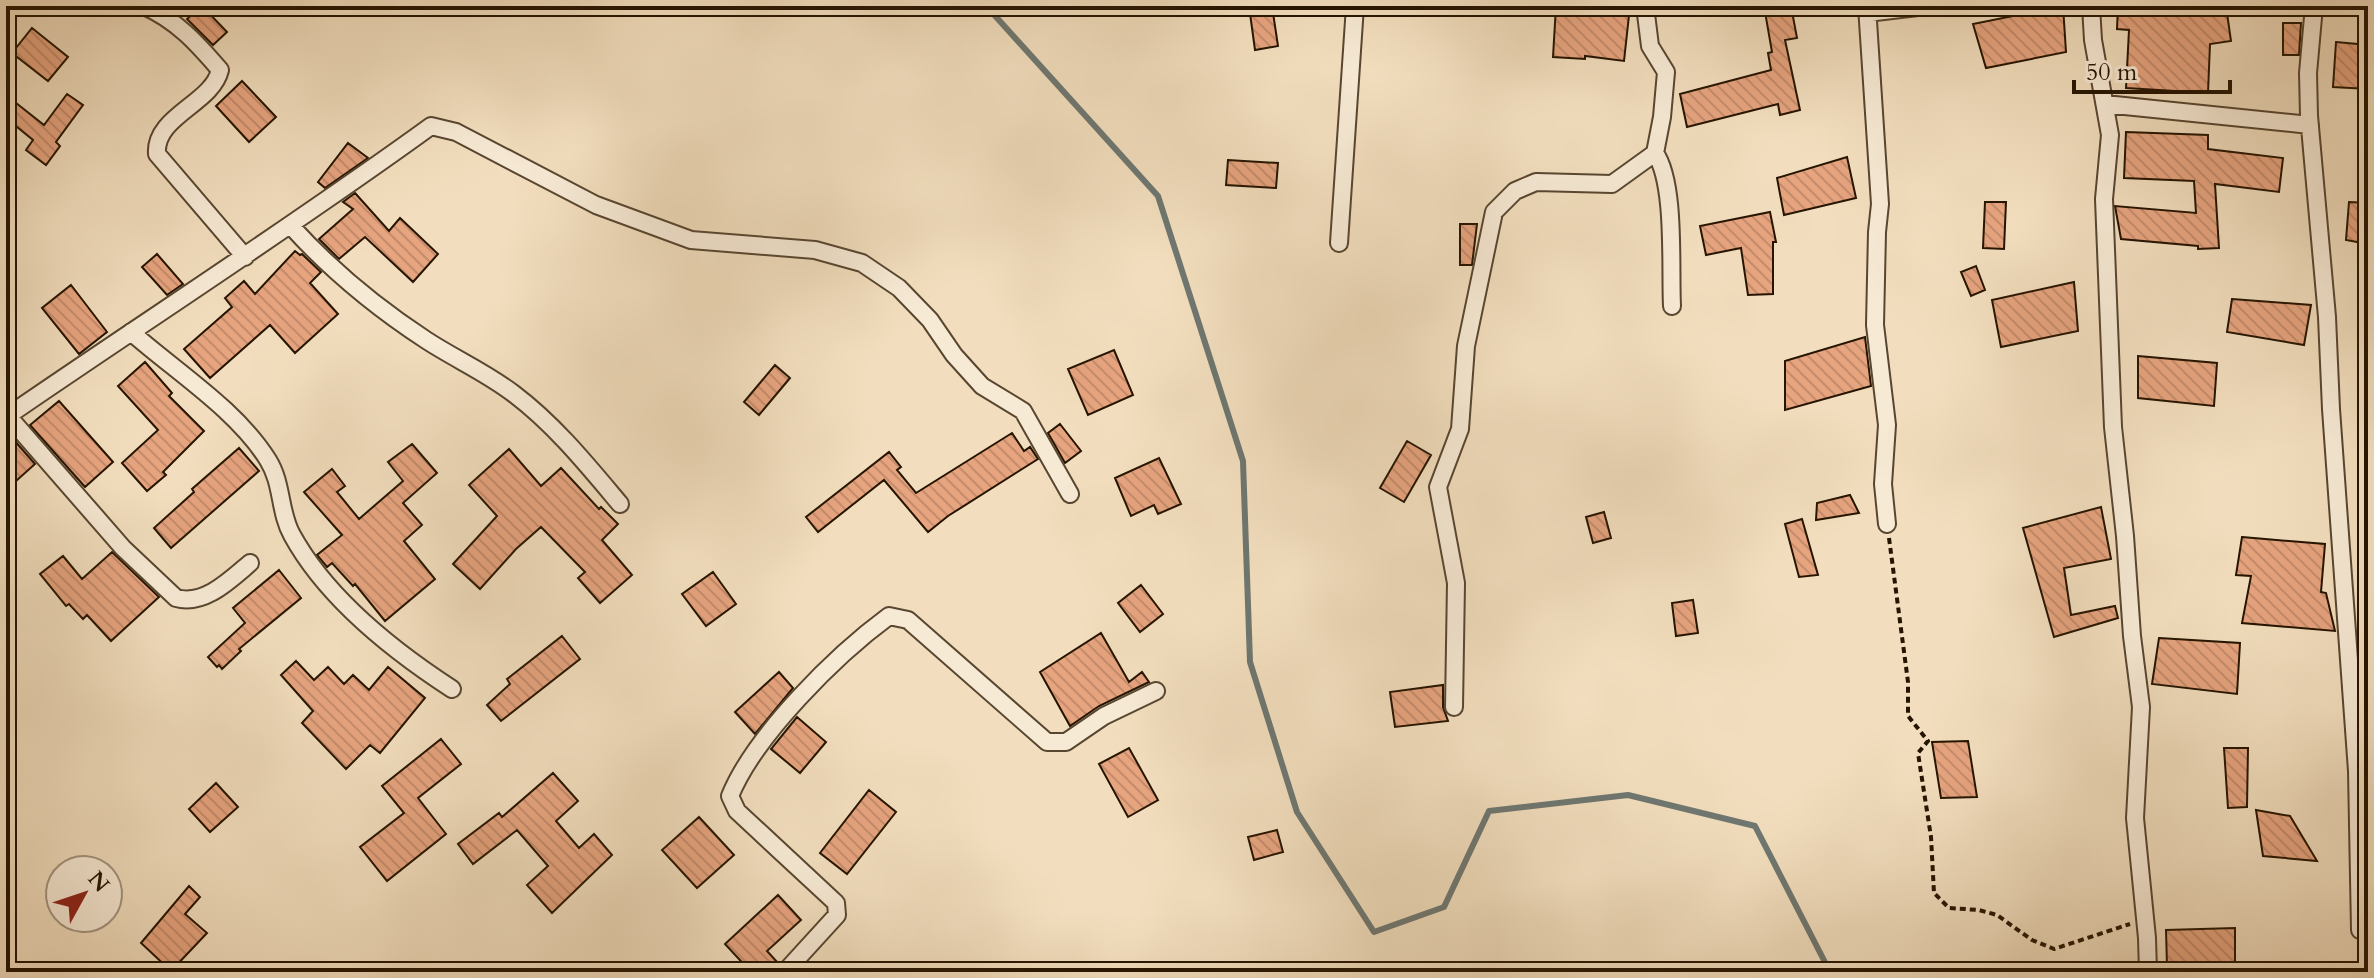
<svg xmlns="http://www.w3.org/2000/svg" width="2374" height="978" viewBox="0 0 2374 978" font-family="Cardo,serif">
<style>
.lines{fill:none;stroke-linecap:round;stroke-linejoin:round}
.stream{stroke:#6e7771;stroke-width:6}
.building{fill:url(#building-back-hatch);stroke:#251400;stroke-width:2}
.minor-casing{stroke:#584630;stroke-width:20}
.path{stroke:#251400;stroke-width:4;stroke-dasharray:6 4;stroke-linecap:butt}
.minor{stroke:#f7ead5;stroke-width:16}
</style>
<defs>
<pattern id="building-back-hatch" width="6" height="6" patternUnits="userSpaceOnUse" patternTransform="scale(2)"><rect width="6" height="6" fill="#e6a47f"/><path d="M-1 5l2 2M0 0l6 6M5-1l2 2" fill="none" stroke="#c58c6c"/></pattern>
</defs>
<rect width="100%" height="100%" fill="#f2debe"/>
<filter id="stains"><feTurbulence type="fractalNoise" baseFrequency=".0025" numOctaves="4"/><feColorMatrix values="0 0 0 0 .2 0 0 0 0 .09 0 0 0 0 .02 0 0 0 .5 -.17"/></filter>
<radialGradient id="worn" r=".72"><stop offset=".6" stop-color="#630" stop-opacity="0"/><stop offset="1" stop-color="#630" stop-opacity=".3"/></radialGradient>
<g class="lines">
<path class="stream" d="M742,6L988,8L1158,196L1243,461L1250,662L1297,812L1374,932L1444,907L1489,811L1628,795L1755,826L1830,972"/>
</g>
<path class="building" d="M202,6L227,32L213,45L187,19Z
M1249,6H1272L1278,46L1255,50Z
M1556,6H1630L1624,61L1585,56V59L1553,57Z
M1764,6H1791L1797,38L1785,40L1800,110L1780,115L1778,104L1687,127L1680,94L1771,70L1768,53L1772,52Z
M2063,6L2066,52L1986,68L1973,24Z
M2118,6H2226L2231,41L2210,44L2208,93L2126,88L2129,30L2117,29Z
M2283,23H2301L2299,55H2283Z
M32,28L68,57L48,81L12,53Z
M2336,42L2368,45V89L2333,87Z
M242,81L276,117L249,142L216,106Z
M67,94L83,105L56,142L60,146L46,165L26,150L33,140L6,118V95L44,125Z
M2126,132L2208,135V149L2283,158L2279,192L2215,184L2219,248L2198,249V246L2121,239L2115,206L2196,213L2194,181L2124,178Z
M348,143L368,158L325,188L318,182Z
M1847,157L1856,198L1784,215L1777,178Z
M1228,160L1278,163L1276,188L1226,185Z
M355,193L389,231L400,218L438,254L413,282L365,237L339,259L319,239L353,209L343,202Z
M1985,202H2006L2004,249L1983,248Z
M2349,202L2368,203V244L2346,240Z
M1770,212L1776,242H1773V294L1748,295L1741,248L1706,255L1700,226Z
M1460,224H1477L1472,265H1460Z
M295,251L300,255L302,254L321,272L310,283L338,314L295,353L270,325L210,378L184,349L232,307L225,298L244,281L255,294Z
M157,254L183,284L167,295L142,267Z
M1976,266L1985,290L1971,296L1961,272Z
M2074,282L2078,331L2001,347L1992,300Z
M71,285L107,332L79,354L42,308Z
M2232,299L2311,305L2304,345L2227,332Z
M1865,337L1871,386L1785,410V361Z
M1114,350L1133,395L1088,415L1068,369Z
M2138,356L2217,363L2214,406L2138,398Z
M145,362L172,393L169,396L204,431L163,472L166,475L147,491L122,463L158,430L118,386Z
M775,365L790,378L759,415L744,402Z
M59,401L113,462L85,487L30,425Z
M1060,424L1081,451L1065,463L1048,433Z
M1012,433L1024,451L1030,447L1038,459L948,516L928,532L884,480L818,532L806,517L889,452L901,467L897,470L916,493Z
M14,440L35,464L6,490V447Z
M1407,441L1431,455L1404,502L1380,488Z
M412,444L437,473L403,503L422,525L404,541L435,579L385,621L355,584L353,586L332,563L327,567L317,555L342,535L304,492L332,469L345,486L337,492L359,519L403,481L388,462Z
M239,448L259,471L171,548L154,528L194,492L192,489Z
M509,449L541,486L561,468L599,509L601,507L618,524L602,540L632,575L600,603L578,578L585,572L541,527L516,549L480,589L453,564L497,516L469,485Z
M1159,458L1181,504L1158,514L1154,505L1131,516L1115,478Z
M1850,495L1859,513L1816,520L1817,503Z
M2101,507L2111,559L2064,568L2071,615L2115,606L2118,618L2054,637L2023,528Z
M1604,512L1611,538L1593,543L1586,517Z
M1802,519L1818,575L1799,577L1785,524Z
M2242,537L2325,544L2321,592L2326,593L2335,631L2242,623L2251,576L2236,575Z
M112,552L159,597L111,641L87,615L83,619L69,604L66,606L40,574L63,556L82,579Z
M279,570L301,598L239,649L241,651L222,669L219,665L217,667L208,657L245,623L233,608Z
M713,572L736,604L706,626L682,594Z
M1141,585L1163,614L1140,632L1118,603Z
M1693,600L1698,633L1676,636L1672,603Z
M1101,633L1129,682L1142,672L1149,682L1099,706L1070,726L1040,672Z
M562,636L580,659L501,721L487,705L510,684L507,679Z
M2159,638L2240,643L2237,694L2152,684Z
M296,661L314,680L328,667L344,684L353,675L369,690L388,667L425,698L380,753L370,745L346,769L302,723L313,711L281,675Z
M779,672L793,688L755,734L735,712Z
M1443,685V707L1448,721L1395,727L1390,692Z
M797,717L826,742L800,773L771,749Z
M441,739L461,764L418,798L446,834L387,881L360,847L404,813L382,786Z
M1968,741L1977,797L1941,798L1932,742Z
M1129,748L1158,800L1128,817L1099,764Z
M2224,748H2248L2247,807L2228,808Z
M553,773L578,801L556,821L579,848L594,834L612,855L552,913L527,885L548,866L517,830L473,864L458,844L499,813L502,817Z
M216,783L238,807L210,832L189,809Z
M869,790L896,812L847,874L820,853Z
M2256,810L2290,816L2317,861L2263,856Z
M699,817L734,855L697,888L662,850Z
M1277,830L1283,852L1254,860L1248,837Z
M189,886L200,897L185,914L207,933L171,971L141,943Z
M778,895L801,920L767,951L778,963L774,972H751L725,944Z
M2235,928V968L2167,966L2166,930Z"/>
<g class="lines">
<g class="minor-casing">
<path id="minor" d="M144,6C176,20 197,43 220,70C212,104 154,116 157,154L245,257
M1867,6L1880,204L1877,232L1875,325L1887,425L1883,484L1887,524
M2091,6L2093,40L2110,135L2104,199L2113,427L2125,536L2132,636L2141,707L2135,818L2147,938L2148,972
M2314,6L2308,73L2309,116L2327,317L2331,409L2357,771L2360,930
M1867,13L1926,6
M2105,104L2310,125
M1655,153C1676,183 1670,268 1672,306
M291,226C330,269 377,308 426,340C455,359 487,373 514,394C555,425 588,466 620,504
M1339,243L1355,6
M131,332C175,371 237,410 268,460C283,484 279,512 292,535C327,599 392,650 452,689
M8,416L123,548L176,598C204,606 230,580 250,563
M6,417C147,320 292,227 431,126L456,132L596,205L691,240L815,250L862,263L899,288L930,320L954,355L982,386L1023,411L1070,494
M1454,707L1456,583L1438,487L1460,429L1466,346L1494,212L1515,191L1536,182L1612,184L1655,153L1662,117L1666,72L1650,46L1645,6
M785,972L837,915L836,903L737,811L730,796C755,735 836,655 889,616L908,620L1047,742H1066L1104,716L1156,691"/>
</g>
<path class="path" d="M1889,538L1908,682V716L1928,741L1918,753L1931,837L1934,893L1949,908L1979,910L1997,915L2032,940L2054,949L2130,924"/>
<use href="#minor" class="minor"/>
</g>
<rect width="2374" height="978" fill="none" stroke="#f2debe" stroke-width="32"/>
<rect x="8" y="8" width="2358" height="962" fill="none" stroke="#251400" stroke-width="4"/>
<rect x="16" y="16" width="2342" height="946" fill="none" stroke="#251400" stroke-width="2"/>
<g transform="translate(84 894) rotate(50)"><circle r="38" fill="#f7ead5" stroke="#a39480" stroke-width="2"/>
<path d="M0-6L14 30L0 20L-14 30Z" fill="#8f2418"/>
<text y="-12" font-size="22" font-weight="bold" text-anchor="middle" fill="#251400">N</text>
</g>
<path d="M2074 80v12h156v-12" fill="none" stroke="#251400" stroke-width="4"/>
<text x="2086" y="80" font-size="24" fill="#251400" stroke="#f7ead5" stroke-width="6" paint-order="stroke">50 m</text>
<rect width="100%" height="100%" filter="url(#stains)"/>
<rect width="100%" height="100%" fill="url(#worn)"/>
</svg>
